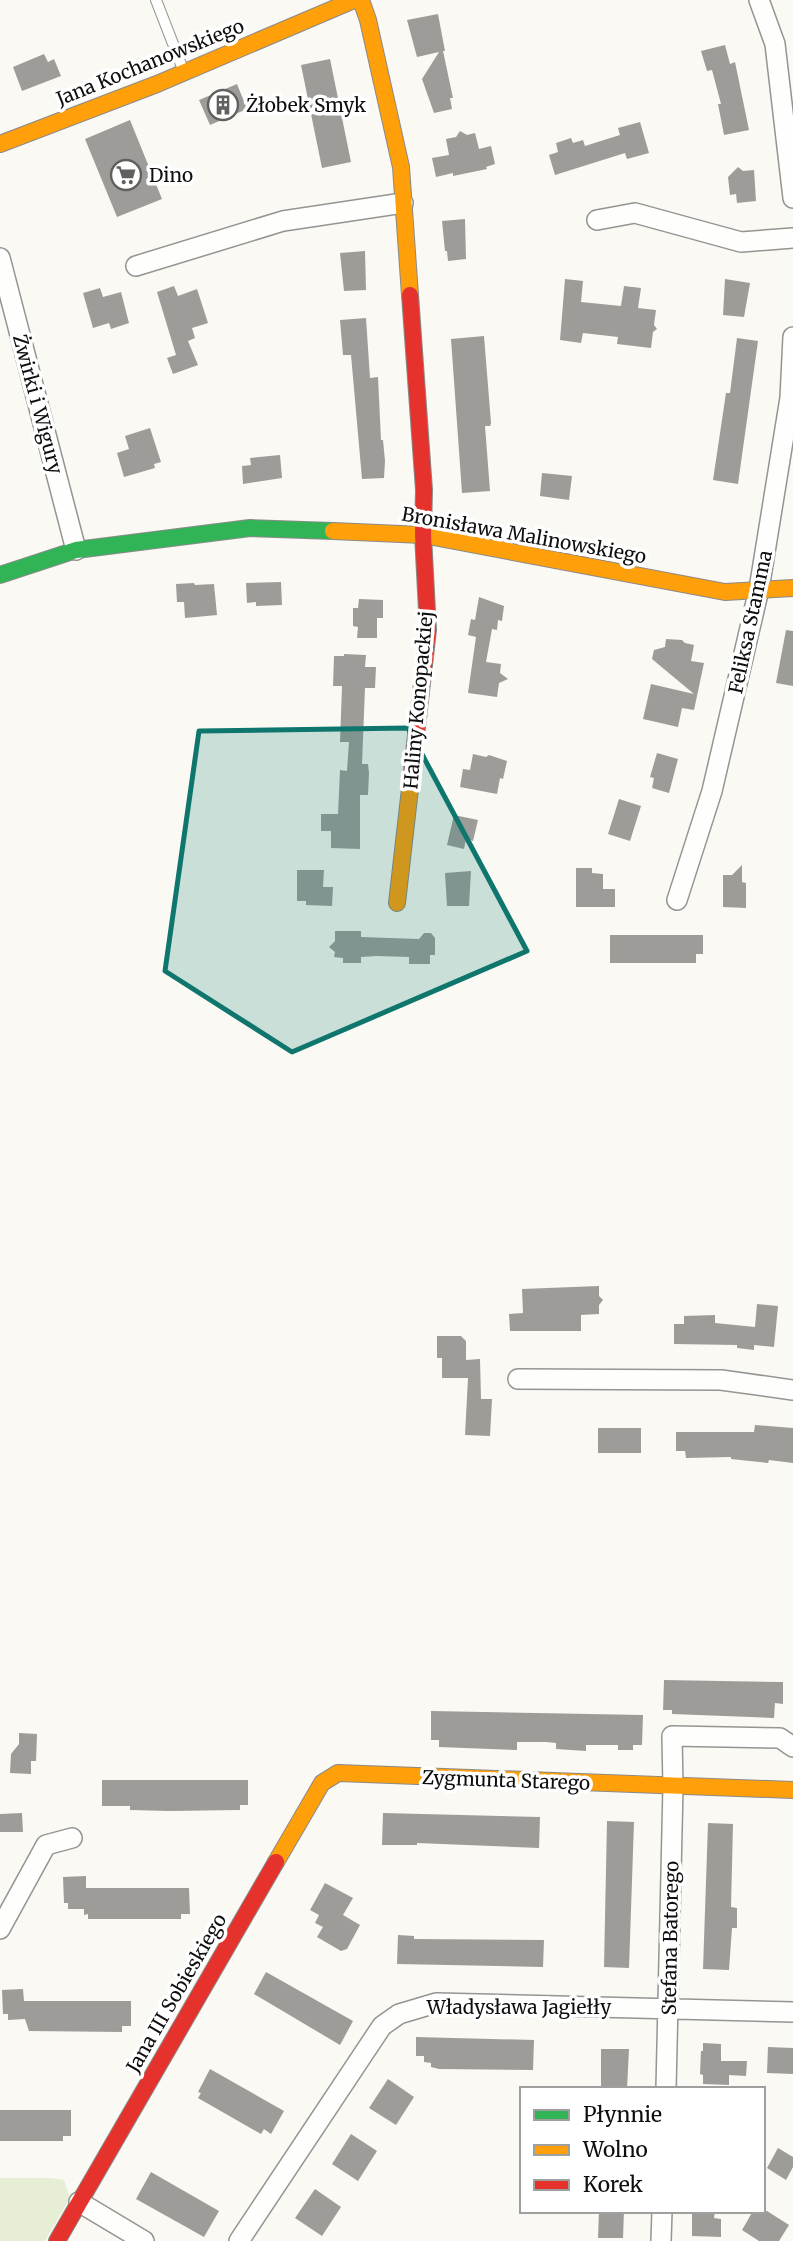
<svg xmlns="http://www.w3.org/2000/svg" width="793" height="2241" viewBox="0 0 793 2241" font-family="Merriweather,serif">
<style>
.green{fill:#e6efd5}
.building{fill:#9e9c99}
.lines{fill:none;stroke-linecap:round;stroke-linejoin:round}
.lane-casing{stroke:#949492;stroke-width:12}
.street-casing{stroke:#949492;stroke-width:22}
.fast-casing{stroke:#8b8a88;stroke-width:18}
.slow-casing{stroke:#8b8a88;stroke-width:18}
.jam-casing{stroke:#8b8a88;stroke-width:18}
.lane{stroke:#fefefd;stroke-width:10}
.street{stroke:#fefefd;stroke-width:19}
.fast{stroke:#30b455;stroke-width:16}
.slow{stroke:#ff9f0a;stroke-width:16}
.jam{stroke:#e5322d;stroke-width:16}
.marked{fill:#0f766e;fill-opacity:0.2;stroke:#0f766e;stroke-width:5;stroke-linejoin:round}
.labels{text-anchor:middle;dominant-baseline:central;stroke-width:7;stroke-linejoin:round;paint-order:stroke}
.street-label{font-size:19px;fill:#0e0e0e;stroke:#fff}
.poi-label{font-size:19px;fill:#0e0e0e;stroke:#fff;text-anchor:start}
</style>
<rect width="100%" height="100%" fill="#faf9f4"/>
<path class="green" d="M0,2178H51L64,2180L70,2198L45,2241H0Z"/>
<path class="building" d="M438,14L445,51H443L453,98H450L452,109L434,113L422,79L439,52L417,57L407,20Z
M725,45L730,64L735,62L749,130L724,135L718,104H721L712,70L707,71L701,51Z
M44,54L48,62L54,59L61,76L22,91L13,67Z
M330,59L351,162L322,168L301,65Z
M237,84L247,109L210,125L199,100Z
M130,120L162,199L117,217L85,139Z
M640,122L649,153L627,159L625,153L555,175L549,155L558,152L556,143L571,138L573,143L583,140L585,146L620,135L618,128Z
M460,131L467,135L475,133L479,149L491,146L495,164L486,167L487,169L453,176V173L436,177L432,158L449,155L446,139L456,137Z
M738,167L743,171L754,170L756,201L737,203L736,194L730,195L728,177Z
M465,219L466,259L448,261L447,251H445L442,221Z
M365,251L366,290L344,291L340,253Z
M565,279L583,281L581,302L621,306L624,286L641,288L638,308L656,310L654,325L657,329L653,332L651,348L617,344L618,337L583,333L581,343L560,340Z
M725,279L750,283L744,317L723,315Z
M174,286L178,296L197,289L208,323L192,328L195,338L188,341L198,365L173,374L167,358L176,355L157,292Z
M100,288L103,297L121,292L129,323L111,329L109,323L93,328L83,293Z
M366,318L370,378L378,377L381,440H383L385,461L384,478L362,479L351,355H343L340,320Z
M484,336L491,423L490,426H485L490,491L462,493L451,339Z
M737,338L758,341L738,484L713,480L726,393H730Z
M150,428L161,462L154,464L155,468L124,477L117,453L129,449L125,436Z
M280,455L282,478L243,484L242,466L251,465L250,458Z
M542,473L572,476L569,500L540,496Z
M281,582L282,605L256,606V602L247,603L246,583Z
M194,583L195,585L214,584L217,615L185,618L184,602H177L176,584Z
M479,597L504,606L502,621L498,620L497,630L492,629L486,662L501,664L500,673L508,679L499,683L497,697L468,693L476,637L468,635L471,619L475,620Z
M359,599L383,600V618H377V638H357L358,627L353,626V608H358Z
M786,630L793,631V686L776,683Z
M666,639L682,640L685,643L694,645L691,661L704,663L694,710L682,708L678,727L643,719L651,684L694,694L652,659L654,650L665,647Z
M344,654L366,655L365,667H376L375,688H365L362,764H368L369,773L368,795H360V849L331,848V831H321V814H338L340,770L347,771L349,742H340L342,686H333L334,656H344Z
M657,753L678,759L669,793L652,788L654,778L650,777Z
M473,754L486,757L489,755L507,761L503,779L500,778L497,794L460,787L463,769L470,770Z
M619,799L641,806L630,841L608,834Z
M454,815L478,820L473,841L466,839L464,849L447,845Z
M742,865V882L746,883V908L723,907V875H732Z
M576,868H592V873L603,874V889H615V907H576Z
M297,870H324L323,887H333L332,906L306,905V901H297Z
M471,871L469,906H447L445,873Z
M335,931H361V937L419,939L424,933H431L435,938V955H430V964H409V957L377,956L361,957V963H343V958L334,957L335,952L329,947L335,941Z
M610,935H703V954H696V963H610Z
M599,1286V1296L603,1300L599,1305V1314L581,1315V1331H510L509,1314L523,1313L522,1289Z
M757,1304L778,1306L774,1347L754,1345V1350L737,1348V1345L674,1344V1324H684V1316L715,1315V1323L755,1327Z
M437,1336H461L466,1341V1360L480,1359L481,1399H492L490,1436L465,1435L468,1378H442V1358H437Z
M755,1425L793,1428V1463L769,1460L768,1463L731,1459V1457L686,1458L685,1451H676V1432H754Z
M598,1428H641V1453H598Z
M664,1680L783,1682V1704L775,1703L774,1718L672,1714V1710H663Z
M431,1711L643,1715L642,1745H633V1750H618V1745H586V1751L556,1749V1743L546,1742H517V1750L439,1747V1740H431Z
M19,1733L37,1734L36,1761H31V1774L10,1773L11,1754L19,1744Z
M102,1780H248V1805H240V1810L169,1811L130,1810V1806H102Z
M22,1813L23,1832H0V1814Z
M383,1813L540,1817L539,1848L417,1843V1845H382Z
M607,1821L634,1822L629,1968L604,1967Z
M708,1823L733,1824L731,1907L737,1908V1928H732L729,1970L703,1969Z
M86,1876V1888H189L190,1914H181V1919H88V1914L84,1915V1909H68V1903H64L63,1877Z
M325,1883L353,1898L343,1915L360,1925L347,1949L341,1951L317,1937L323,1927L315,1923L319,1915L310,1910Z
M398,1935L414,1936V1939L544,1940L543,1967L397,1964Z
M266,1972L353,2021L340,2045L254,1994Z
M23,1989L24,2001H131V2026H122V2032L29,2031L25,2019L8,2020V2014H3L2,1990Z
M416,2037L534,2040L533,2070L439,2069L431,2067V2063L424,2062V2056H416Z
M703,2043L721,2044V2061H747L746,2076L729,2075V2085L703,2084V2075L700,2074L701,2051H703Z
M768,2047L793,2048V2074L767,2073Z
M601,2049H629L627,2089H601Z
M210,2069L284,2111L271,2134L264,2129L261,2134L198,2098L201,2093L198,2092Z
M388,2079L414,2097L396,2125L369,2108Z
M0,2110H71V2136H63V2141H0Z
M351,2134L377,2151L358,2181L332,2164Z
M778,2148L793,2157V2167L786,2180L767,2168Z
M151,2172L219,2211L204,2237L136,2199Z
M315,2189L341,2207L322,2236L295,2218Z
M599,2211H624L623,2238H598Z
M692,2211H715L714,2218L721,2219V2237L692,2236Z
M753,2211H767L789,2225L779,2241H759L742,2230Z"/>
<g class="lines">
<g class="lane-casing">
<path id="lane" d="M156,0L184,72"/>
</g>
<g class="street-casing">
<path id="street" d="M759,0L775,44L793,198
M597,220L635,213L741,242L793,238
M0,258L76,550
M136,266L283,221L403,203
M677,900L712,791L759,589L790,398L793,337
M518,1379L721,1380L793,1390
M0,1929L46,1845L72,1838
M666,2089L673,1787L672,1736L780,1738L793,1747
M79,2202L144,2241
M239,2241L382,2026L399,2014L436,2003L793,2012
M661,2241L662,2211"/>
</g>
<g class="fast-casing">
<path id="fast" d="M0,575L76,550L250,528L333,531"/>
</g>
<g class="slow-casing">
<path id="slow" d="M361,0L368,20L401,167L410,295
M0,144L157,84L354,0
M333,531L423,535L725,592L793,588
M397,903L411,780
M276,1862L322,1783L338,1773L793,1790"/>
</g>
<g class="jam-casing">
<path id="jam" d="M410,295L424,490L423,535L428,630L411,780
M57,2241L276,1862"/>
</g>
<use href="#lane" class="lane"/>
<use href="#street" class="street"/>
<use href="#fast" class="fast"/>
<use href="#slow" class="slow"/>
<use href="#jam" class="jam"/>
</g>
<path class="marked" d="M408,728L527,951L292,1052L165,971L199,731Z"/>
<defs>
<g id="building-ring" transform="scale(1.575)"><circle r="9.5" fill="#fff" stroke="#61605e" stroke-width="1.5"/><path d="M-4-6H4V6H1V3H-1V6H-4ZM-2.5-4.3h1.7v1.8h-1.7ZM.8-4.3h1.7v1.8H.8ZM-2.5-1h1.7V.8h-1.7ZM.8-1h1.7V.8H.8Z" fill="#61605e"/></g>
<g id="supermarket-ring" transform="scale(1.575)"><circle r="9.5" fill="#fff" stroke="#61605e" stroke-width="1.5"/><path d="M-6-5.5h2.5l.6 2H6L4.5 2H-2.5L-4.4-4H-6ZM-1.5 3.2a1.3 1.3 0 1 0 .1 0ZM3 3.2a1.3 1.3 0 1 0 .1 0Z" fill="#61605e"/></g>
</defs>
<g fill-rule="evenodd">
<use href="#building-ring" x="223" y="105"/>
<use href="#supermarket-ring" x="126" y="175"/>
</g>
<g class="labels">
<g class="street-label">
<text transform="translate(150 62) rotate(-22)">Jana Kochanowskiego</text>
<text transform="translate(38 404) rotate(75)">Żwirki i Wigury</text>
<text transform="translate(524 535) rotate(10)">Bronisława Malinowskiego</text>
<text transform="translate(750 622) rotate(-78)">Feliksa Stamma</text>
<text transform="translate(418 700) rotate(-85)">Haliny Konopackiej</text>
<text transform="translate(506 1780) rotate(2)">Zygmunta Starego</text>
<text transform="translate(670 1938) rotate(-89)">Stefana Batorego</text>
<text transform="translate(176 1993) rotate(-60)">Jana III Sobieskiego</text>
<text x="519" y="2007">Władysława Jagiełły</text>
</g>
<g class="poi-label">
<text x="246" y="105">Żłobek Smyk</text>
<text x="149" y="175">Dino</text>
</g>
</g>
<rect x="520" y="2087" width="245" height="126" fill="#ffffff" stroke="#9f9f9f" stroke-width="2"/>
<rect x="534" y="2110" width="35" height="10" fill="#30b455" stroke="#9f9f9f" stroke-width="2"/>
<text x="583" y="2122" font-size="21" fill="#0e0e0e">Płynnie</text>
<rect x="534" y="2145" width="35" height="10" fill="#ff9f0a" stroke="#9f9f9f" stroke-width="2"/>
<text x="583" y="2157" font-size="21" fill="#0e0e0e">Wolno</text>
<rect x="534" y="2180" width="35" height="10" fill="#e5322d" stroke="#9f9f9f" stroke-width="2"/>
<text x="583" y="2192" font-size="21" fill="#0e0e0e">Korek</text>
</svg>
